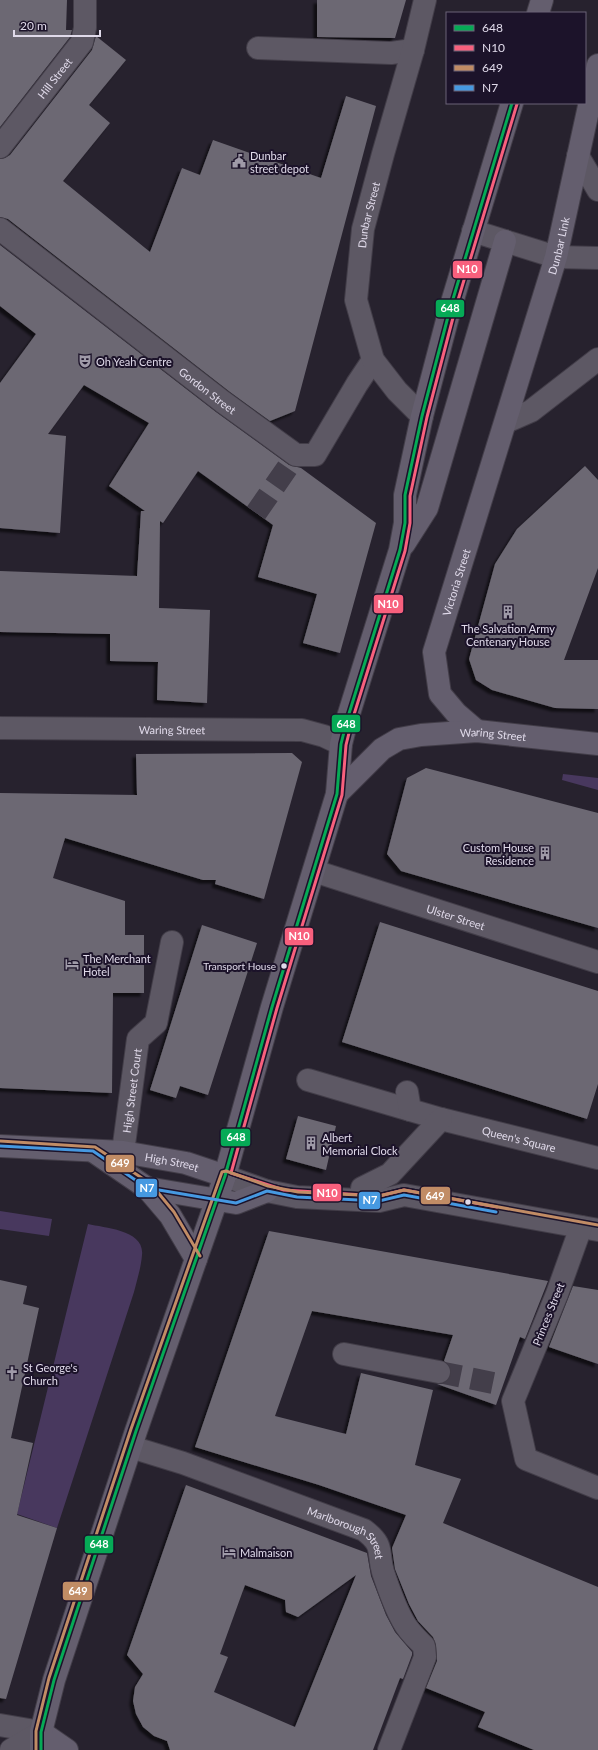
<svg xmlns="http://www.w3.org/2000/svg" width="598" height="1750" viewBox="0 0 598 1750" font-family="Lato,sans-serif">
<style>
.green{fill:#48385e}
.building{fill:#6c6873;fill-rule:evenodd;filter:url(#shadow)}
.lines{fill:none;stroke-linecap:round;stroke-linejoin:round}
.minor-tunnel{stroke:#433e4a;stroke-width:22;stroke-dasharray:22 11;stroke-linecap:butt}
.minor-casing{stroke:#423d48;stroke-width:24}
.major-casing{stroke:#423d48;stroke-width:24}
.minor{stroke:#5d5864;stroke-width:22}
.major{stroke:#645e6e;stroke-width:22}
.bus-1-casing{stroke:#1c132a;stroke-width:6}
.bus-2-casing{stroke:#1c132a;stroke-width:6}
.bus-3-casing{stroke:#1c132a;stroke-width:6}
.bus-4-casing{stroke:#1c132a;stroke-width:6}
.bus-1{stroke:#06aa56;stroke-width:3}
.bus-2{stroke:#f8607d;stroke-width:3}
.bus-3{stroke:#c18c65;stroke-width:3}
.bus-4{stroke:#4699e1;stroke-width:3}
.bus-dot{fill:#e0daea;stroke:#1c132a;stroke-width:1.5}
.labels{text-anchor:middle;dominant-baseline:central;stroke-width:4;stroke-linejoin:round;paint-order:stroke}
.bus-label{font-size:10px;fill:#e0daea;stroke:#1c132a;text-anchor:end}
.street-label{font-size:11px;fill:#e0daea;stroke:#1c132a}
.poi-label{font-size:11px;fill:#e0daea;stroke:#1c132a;text-anchor:start}
.line-badge{stroke:#1c132a;stroke-width:1.5}
.badge-label{font-size:11px;text-anchor:middle;font-weight:bold;fill:#fff}
</style>
<defs>
<filter id="shadow"><feDropShadow dx="-3.5" dy="3.5" stdDeviation="1" flood-color="#0009"/></filter>
</defs>
<rect width="100%" height="100%" fill="#27222e"/>
<path class="green" d="M563,774L598,778V790L562,780Z
M0,1211L52,1219L49,1236L0,1229Z
M88,1224C105,1228 145,1230 142,1255C141,1268 137,1280 134,1292L57,1528L17,1514Z"/>
<path class="building" d="M0,0H67L66,30H72L70,37L0,127Z
M317,0H406L395,38L317,37Z
M96,36L126,60L89,105L110,123L63,181L150,252L182,168L200,175L213,140L321,178L346,96L376,106L295,411L270,421L230,392L8,219L0,217V159L5,158L10,155L92,50Z
M0,245L216,412L289,465L301,468L376,523L340,653L303,643L317,594L258,577L273,525L198,471L163,523L160,521L159,608L210,610L207,703L157,700L158,662L110,661V634L0,632V571L137,576L141,511H145L109,486L149,423L84,385L48,434L66,436L60,533L0,528V383L36,334L0,306Z
M585,466L598,480V568L564,660H598V709L555,708L492,690L476,680L469,659L495,564L517,529Z
M292,753L302,762L264,899L215,884L216,880H203L65,838L53,878L125,901V935H144V993H113L112,1093L0,1088V793L137,795L136,754Z
M426,768L598,813V928L401,871L387,854L407,778Z
M380,922L598,991V1084L587,1119L342,1042Z
M202,925L257,943L208,1095L180,1086L176,1098L150,1090Z
M298,1116L336,1126L326,1170L286,1159Z
M269,1231L548,1281L525,1339L520,1337L496,1405L437,1384H443L448,1380L451,1375V1368L444,1361L453,1335L312,1311L275,1416L346,1434L361,1373L433,1390L415,1465L461,1479L443,1523L598,1587V1750H534L478,1727L485,1712L426,1688L437,1661L436,1645L433,1637L418,1621L409,1604L395,1569L392,1548L406,1515L319,1485L195,1447Z
M0,1280L27,1286L23,1304L39,1308L11,1438L33,1443L17,1515L57,1528L6,1699L0,1698Z
M573,1286L598,1290V1364L549,1347Z
M186,1485L367,1553L371,1576L386,1615L395,1632L412,1652V1655L403,1679L400,1678L373,1750H170L167,1741L154,1736L143,1727L136,1714L133,1701L135,1687L143,1674L127,1655ZM356,1575L295,1727L214,1692L228,1657L220,1654L245,1585L285,1600L286,1612L298,1617Z"/>
<g class="lines">
<path class="minor-tunnel" d="M256,513L292,461
M439,1372L503,1385"/>
<g class="minor-casing">
<g id="minor">
<path d="M258,48L391,53L413,50"/>
<path id="s1" d="M0,147L82,42L85,28V0"/>
<path d="M578,156L598,190"/>
<path id="s2" d="M0,229L223,402L296,455H315L357,384L373,360"/>
<path d="M473,231L556,257L598,258"/>
<path id="s3" d="M422,416L397,391L373,360L356,300L363,229L383,154L413,50L425,0"/>
<path d="M506,422L531,411L598,359"/>
<path id="s4" d="M0,728L302,730L324,736L341,744"/>
<path id="s5" d="M314,871L598,962"/>
<path d="M308,1080L410,1110"/>
<path id="s6" d="M407,1092L410,1110L441,1119L598,1158"/>
<path id="s7" d="M123,1152L138,1039L156,1023L172,942"/>
<path d="M225,1176L267,1191L297,1197L379,1201L404,1195L598,1230"/>
<path d="M362,1188L390,1174L441,1119"/>
<path d="M581,1227L557,1294L513,1401L526,1459L598,1488"/>
<path d="M344,1354L439,1372"/>
<path id="s8" d="M131,1447L183,1463L364,1530C385,1546 377,1551 383,1572C388,1587 395,1607 403,1621C408,1631 417,1639 424,1646L425,1657L389,1750"/>
<path d="M0,1725L41,1732"/>
<path d="M11,1750L41,1732"/>
</g>
</g>
<g class="major-casing">
<g id="major">
<path d="M538,13L542,0"/>
<path d="M404,544L427,508L505,241"/>
<path id="s9" d="M477,731L456,713L440,694L434,652L556,257L598,65"/>
<path id="s10" d="M337,794L382,749L399,739L421,735L477,731L598,744"/>
<path id="s11" d="M0,1146L123,1152L186,1163L225,1176"/>
<path d="M93,1151L147,1188L170,1215L196,1259"/>
<path d="M147,1188L236,1203L267,1191"/>
<path d="M41,1732L67,1750"/>
<path d="M41,1750V1732L54,1680L136,1431L225,1176L272,1007L337,794L341,744L347,720L400,550L405,523V495L422,416L450,309L512,103"/>
</g>
</g>
<use href="#minor" class="minor"/>
<use href="#major" class="major"/>
<g class="bus-1-casing">
<path id="bus-1" d="M41,1750V1732L54,1680L136,1431L225,1176L272,1007L337,794L341,744L347,720L400,550L405,523V495L422,416L450,309L512,103"/>
</g>
<g class="bus-2-casing">
<path id="bus-2" d="M497,1207L404,1190L379,1196L284,1190L231,1173L277,1008L342,795L346,745L352,721L405,551L410,523V496L427,417L455,310L517,104"/>
</g>
<g class="bus-3-casing">
<path id="bus-3" d="M0,1141L95,1147L151,1184L174,1212L200,1256
M36,1750V1731L49,1678L131,1429L222,1172L226,1171L268,1186L298,1192L379,1196L404,1190L598,1225"/>
</g>
<g class="bus-4-casing">
<path id="bus-4" d="M0,1146L93,1151L147,1188L236,1203L267,1191L297,1197L379,1201L404,1195L496,1212"/>
</g>
<use href="#bus-1" class="bus-1"/>
<use href="#bus-2" class="bus-2"/>
<use href="#bus-3" class="bus-3"/>
<use href="#bus-4" class="bus-4"/>
</g>
<defs>
<g id="civic-bare" transform="scale(1.08)"><path d="M-.6-6.5H3V-4.5H.6V-3L4-1V1h2V6H-6V1h2V-1L-.6-3ZM-1.2 2.5V6h2.4V2.5Z" fill="#9f9aa8" stroke="#1c132a" stroke-width="2.5" paint-order="stroke"/></g>
<g id="theatre-bare" transform="scale(1.08)"><path d="M-5-5.5Q0-4 5-5.5V0Q5 5 0 6Q-5 5-5 0ZM-3.3-2.5H-1v1.5H-3.3ZM1-2.5H3.3v1.5H1ZM-2.8 1Q0 5.5 2.8 1Z" fill="#9f9aa8" stroke="#1c132a" stroke-width="2.5" paint-order="stroke"/></g>
<g id="building-bare" transform="scale(1.08)"><path d="M-4-6H4V6H1V3H-1V6H-4ZM-2.5-4.3h1.7v1.8h-1.7ZM.8-4.3h1.7v1.8H.8ZM-2.5-1h1.7V.8h-1.7ZM.8-1h1.7V.8H.8Z" fill="#9f9aa8" stroke="#1c132a" stroke-width="2.5" paint-order="stroke"/></g>
<g id="hotel-bare" transform="scale(1.08)"><path d="M-6-4.5h1.5V1H6V5H4.5V3h-9V5H-6ZM-4 0a1.8 1.8 0 1 1 3.6 0ZM.5 0V-2.5h3Q6-2.5 6 0Z" fill="#9f9aa8" stroke="#1c132a" stroke-width="2.5" paint-order="stroke"/></g>
<g id="church-bare" transform="scale(1.08)"><path d="M-1.2-6h2.4v3.5h3.3v2.4h-3.3V6h-2.4V-.1h-3.3v-2.4h3.3Z" fill="#9f9aa8" stroke="#1c132a" stroke-width="2.5" paint-order="stroke"/></g>
</defs>
<g fill-rule="evenodd">
<use href="#civic-bare" x="239" y="161"/>
<use href="#theatre-bare" x="85" y="361"/>
<use href="#building-bare" x="508" y="612"/>
<use href="#building-bare" x="545" y="853"/>
<use href="#hotel-bare" x="72" y="964"/>
<use href="#building-bare" x="311" y="1143"/>
<use href="#church-bare" x="12" y="1373"/>
<use href="#hotel-bare" x="229" y="1552"/>
</g>
<g class="bus-dot">
<circle cx="284" cy="966" r="3.5"/>
<circle cx="468" cy="1202" r="3.5"/>
</g>
<g class="labels">
<g class="bus-label">
<text x="276" y="966">Transport House</text>
</g>
<g class="street-label">
<text stroke="none"><textPath href="#s1" startOffset="88">Hill Street</textPath></text>
<text stroke="none"><textPath href="#s3" startOffset="223">Dunbar Street</textPath></text>
<text stroke="none"><textPath href="#s9" startOffset="520">Dunbar Link</textPath></text>
<text stroke="none"><textPath href="#s2" startOffset="263">Gordon Street</textPath></text>
<text stroke="none"><textPath href="#s9" startOffset="168">Victoria Street</textPath></text>
<text stroke="none"><textPath href="#s4" startOffset="172">Waring Street</textPath></text>
<text stroke="none"><textPath href="#s10" startOffset="178">Waring Street</textPath></text>
<text stroke="none"><textPath href="#s5" startOffset="149">Ulster Street</textPath></text>
<text stroke="none"><textPath href="#s7" startOffset="62">High Street Court</textPath></text>
<text stroke="none"><textPath href="#s6" startOffset="131">Queen's Square</textPath></text>
<text stroke="none"><textPath href="#s11" startOffset="173">High Street</textPath></text>
<text transform="translate(548 1314) rotate(-68)">Princes Street</text>
<text stroke="none"><textPath href="#s8" startOffset="235">Marlborough Street</textPath></text>
</g>
<g class="poi-label">
<text x="250" y="155">Dunbar<tspan x="250" dy="13">street depot</tspan></text>
<text x="96" y="361">Oh Yeah Centre</text>
<text x="508" y="628" text-anchor="middle">The Salvation Army<tspan x="508" dy="13">Centenary House</tspan></text>
<text x="534" y="847" text-anchor="end">Custom House<tspan x="534" dy="13">Residence</tspan></text>
<text x="83" y="958">The Merchant<tspan x="83" dy="13">Hotel</tspan></text>
<text x="322" y="1137">Albert<tspan x="322" dy="13">Memorial Clock</tspan></text>
<text x="23" y="1367">St George's<tspan x="23" dy="13">Church</tspan></text>
<text x="240" y="1552">Malmaison</text>
</g>
</g>
<g class="line-badge">
<rect x="452" y="260" width="31" height="19" rx="4" fill="#f8607d"/>
<rect x="435" y="299" width="30" height="19" rx="4" fill="#06aa56"/>
<rect x="373" y="594" width="31" height="20" rx="4" fill="#f8607d"/>
<rect x="331" y="714" width="30" height="19" rx="4" fill="#06aa56"/>
<rect x="284" y="927" width="30" height="19" rx="4" fill="#f8607d"/>
<rect x="220" y="1128" width="31" height="19" rx="4" fill="#06aa56"/>
<rect x="105" y="1154" width="30" height="19" rx="4" fill="#c18c65"/>
<rect x="135" y="1178" width="23" height="20" rx="4" fill="#4699e1"/>
<rect x="312" y="1183" width="30" height="19" rx="4" fill="#f8607d"/>
<rect x="420" y="1186" width="31" height="19" rx="4" fill="#c18c65"/>
<rect x="358" y="1191" width="23" height="19" rx="4" fill="#4699e1"/>
<rect x="84" y="1535" width="30" height="19" rx="4" fill="#06aa56"/>
<rect x="62" y="1581" width="31" height="20" rx="4" fill="#c18c65"/>
</g>
<g class="badge-label">
<text x="467" y="273">N10</text>
<text x="450" y="312">648</text>
<text x="388" y="608">N10</text>
<text x="346" y="728">648</text>
<text x="299" y="940">N10</text>
<text x="236" y="1141">648</text>
<text x="120" y="1167">649</text>
<text x="147" y="1192">N7</text>
<text x="327" y="1197">N10</text>
<text x="435" y="1200">649</text>
<text x="370" y="1204">N7</text>
<text x="99" y="1548">648</text>
<text x="78" y="1595">649</text>
</g>
<rect x="446" y="12" width="140" height="92" fill="#1c132a" stroke="#6a6377"/>
<rect x="454" y="25" width="20" height="6" fill="#06aa56" stroke="#6a6377"/>
<text x="482" y="32" font-size="12" fill="#e0daea">648</text>
<rect x="454" y="45" width="20" height="6" fill="#f8607d" stroke="#6a6377"/>
<text x="482" y="52" font-size="12" fill="#e0daea">N10</text>
<rect x="454" y="65" width="20" height="6" fill="#c18c65" stroke="#6a6377"/>
<text x="482" y="72" font-size="12" fill="#e0daea">649</text>
<rect x="454" y="85" width="20" height="6" fill="#4699e1" stroke="#6a6377"/>
<text x="482" y="92" font-size="12" fill="#e0daea">N7</text>
<path d="M14 30v6h86v-6" fill="none" stroke="#e0daea" stroke-width="2"/>
<text x="20" y="30" font-size="12" fill="#e0daea" stroke="#1c132a" stroke-width="3" paint-order="stroke">20 m</text>
</svg>
